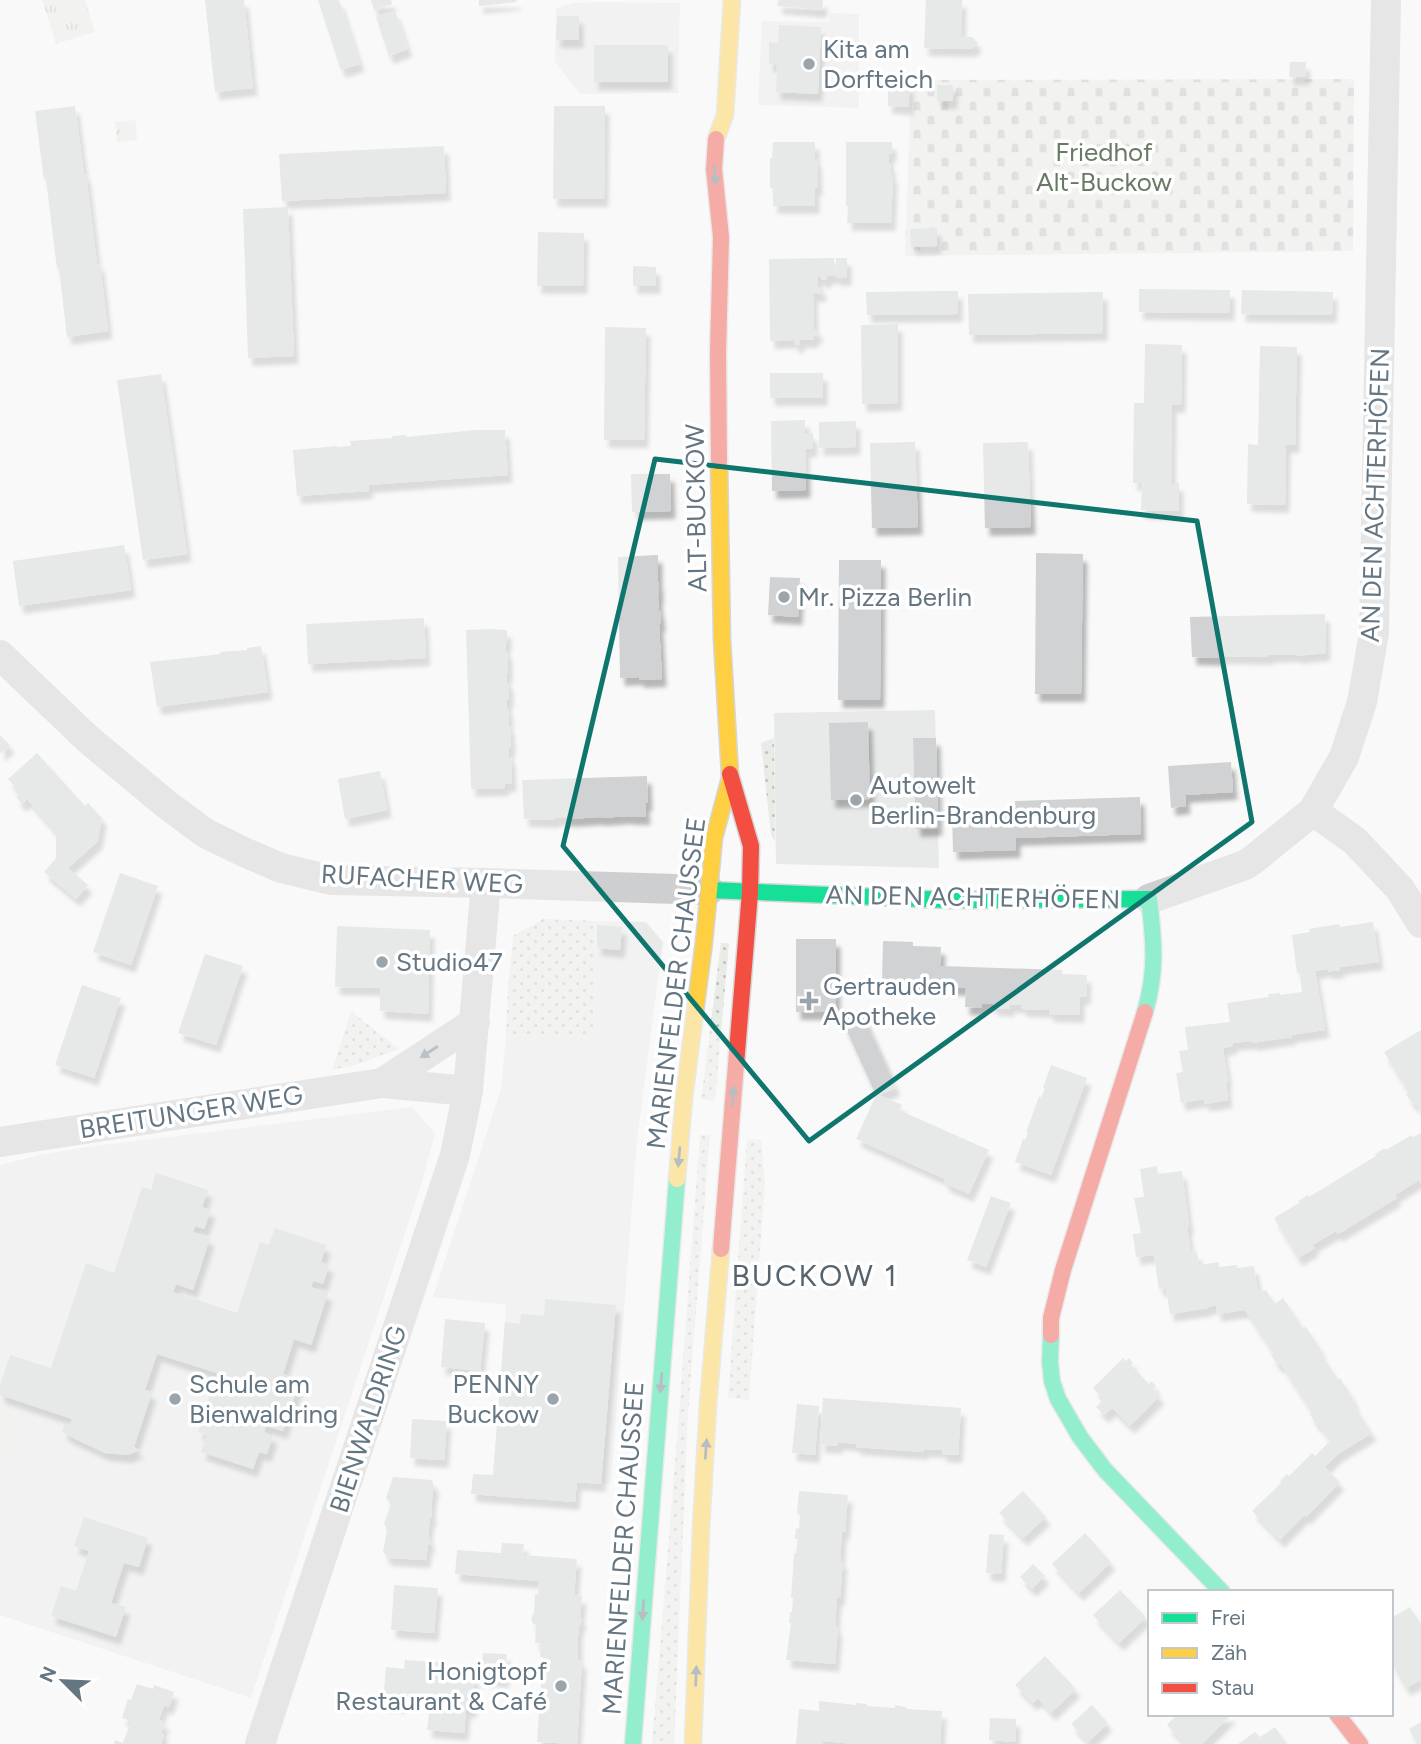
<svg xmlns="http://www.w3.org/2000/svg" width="1421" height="1744" viewBox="0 0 1421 1744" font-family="Figtree,sans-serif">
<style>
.built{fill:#e8e9e9}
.grass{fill:url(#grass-dots)}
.cemetery{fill:url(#cemetery-stones)}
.park{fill:url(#park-tufts)}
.pitch{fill:#e8ebe6}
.building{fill:#d0d2d3;filter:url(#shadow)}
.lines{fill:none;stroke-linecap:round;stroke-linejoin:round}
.fast-casing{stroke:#d5d6d7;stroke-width:19}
.slow-casing{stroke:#d5d6d7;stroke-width:19}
.jam-casing{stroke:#d5d6d7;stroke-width:19}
.street{stroke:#cecfd0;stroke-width:30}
.fast{stroke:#16e098;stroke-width:16}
.slow{stroke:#ffcf43;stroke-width:16}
.jam{stroke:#f24e42;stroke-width:16}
.oneway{fill:#657683}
.oneway2{fill:#707f8b}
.marked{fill:none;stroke:#0f766e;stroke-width:5;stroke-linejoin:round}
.poi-dot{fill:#99a4ac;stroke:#fff;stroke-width:2.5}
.labels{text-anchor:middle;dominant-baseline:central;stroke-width:7;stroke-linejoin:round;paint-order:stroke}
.poi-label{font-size:26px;fill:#657683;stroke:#fff;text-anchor:start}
.park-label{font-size:26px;fill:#687a64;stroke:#fff}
.street-label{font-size:26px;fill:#657683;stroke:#fff}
.quarter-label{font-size:30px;letter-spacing:2px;fill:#57646e;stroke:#fff}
</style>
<defs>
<pattern id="grass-dots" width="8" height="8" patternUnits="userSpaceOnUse" patternTransform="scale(1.75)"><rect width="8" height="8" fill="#e8ebe6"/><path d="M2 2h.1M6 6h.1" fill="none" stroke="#c0c3c0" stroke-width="1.8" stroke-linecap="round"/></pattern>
<pattern id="cemetery-stones" width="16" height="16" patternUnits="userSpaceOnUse" patternTransform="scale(1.75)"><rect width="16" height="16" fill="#e8ebe6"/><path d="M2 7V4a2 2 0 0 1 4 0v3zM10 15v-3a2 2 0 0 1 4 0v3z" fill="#c0c3c0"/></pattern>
<pattern id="park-tufts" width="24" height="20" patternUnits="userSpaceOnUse" patternTransform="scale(1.75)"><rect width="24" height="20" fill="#e8ebe6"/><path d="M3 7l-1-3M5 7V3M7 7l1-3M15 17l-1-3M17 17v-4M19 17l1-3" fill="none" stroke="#c0c3c0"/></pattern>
<filter id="shadow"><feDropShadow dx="4.5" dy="8" stdDeviation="2" flood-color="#0004"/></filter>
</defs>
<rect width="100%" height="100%" fill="#f9f9f9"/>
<path class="built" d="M602,2L680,3L678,93L580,94L555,62L556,8L573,3Z
M830,13L859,14V108L758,105L762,21L829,22Z
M935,710L939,868L776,864L774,713Z
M596,921L646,922L663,942L637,1140L611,1484L493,1475L506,1305L433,1297L501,1089L506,1034L593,1038Z
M412,1107L435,1133L422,1182L251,1698L0,1615V1165L44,1154L94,1146Z"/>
<path class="grass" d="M774,738L775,841L771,835L761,743Z
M543,919L596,921L593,1038L506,1034L508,988L513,936Z
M721,943H729L715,1101L701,1100Z
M351,1011L399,1049L356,1065L332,1070Z
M700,1135H710L688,1413L674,1744H652L679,1413Z
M747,1139L761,1140L765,1184L749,1400L728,1398Z"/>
<path class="cemetery" d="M1354,79L1353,251L905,256L911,80Z"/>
<path class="park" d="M42,0H85L95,32L56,44Z
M136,120L137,140L117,142L115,122Z"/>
<path class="pitch" d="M0,1402L28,1412L8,1471L0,1468Z"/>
<path class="building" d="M205,0H244L253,88L215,92Z
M318,0H339L360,64L341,70Z
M371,0H391L392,4L374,10Z
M479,0H516L517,2L479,6Z
M778,0H823L822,10L777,6Z
M926,0H962L961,36L972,37L978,43L972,49L924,48Z
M395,11L408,49L389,56L376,17Z
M557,16H579V40H556Z
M779,25L821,27L818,94L776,92L777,65L769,64V42L778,43Z
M594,45H668V82H594Z
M1290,62H1306L1305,77H1289Z
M888,84H909V107L888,106Z
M937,85H953V101H937Z
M75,106L84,174H86L97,264H100L108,331L67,337L59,269H57L46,179L44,180L35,111Z
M554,106H605L604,199H553Z
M773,142H815V159H817L818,188H815V206H773V188H770V159L772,158Z
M846,142H892V154H889V164H891V175L893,176L891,223H847L848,206H846Z
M444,146L446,193L282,201L279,154Z
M288,207L294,356L248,358L243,209Z
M937,228V246L911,247L910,229Z
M538,232L584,233L583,286H537Z
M834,258L836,276H827V280H821V277L818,276V287H822V294H813L814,329H818V336H813L814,340H800V345H794V340L770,341L769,259Z
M836,258H847V278H836Z
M633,266L656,267V286H633Z
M1139,289L1230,290V313L1139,312Z
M1242,290L1333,292L1332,315L1241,314Z
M941,291H958V314L867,315L866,292Z
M1103,292V333L969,335L968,294Z
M898,324V403L862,404L861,325Z
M605,327L646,328L644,440H604Z
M1145,344L1182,345L1181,405H1172L1171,483H1179V511L1141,510L1142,483H1133L1134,403H1144Z
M1260,346L1297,347L1295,445H1286L1285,505L1247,504L1248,444L1258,445Z
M770,373H823V398H770Z
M161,374L187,554L143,560L117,380Z
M805,420V433H813V449H805L806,490L772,491L771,421Z
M856,421V447L819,448V422Z
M475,430H505L508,475L368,485L369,491L297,496L293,450L338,446L337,447L351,446L350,441L392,438V436L406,435V437Z
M915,442L918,527L872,528L870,443Z
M1028,442L1031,527L985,528L983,443Z
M631,474H670L671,511L632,512Z
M124,545L131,590L19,606L13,561Z
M1036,553L1083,554L1081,694H1035Z
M658,555V583L659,582V597H658L659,611H660L661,624H659L662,679L639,680V677L620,678L618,557Z
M839,560H881L880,700H838Z
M770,577L800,578L798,617L768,615Z
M1325,614L1326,653L1296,656V654L1268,655V657L1222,656V658L1192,657L1190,617Z
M424,618L426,658L308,664L306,624Z
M491,629L507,630V644L505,645L506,652H508V674H506L507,683H509V700H507V709H509L508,726H510L511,748H509V757H511L512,784H505V788L471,789L466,630Z
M261,646L268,692L157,707L150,662L221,654L220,652L247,650V648Z
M868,722L870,799L831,800L829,723Z
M0,735L10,745L0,754Z
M913,738H936L938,828L916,829Z
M37,753L85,806L88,803L102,818L98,841L68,868L88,885L76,899L44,872L56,858V832L27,799L22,804L16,797L20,793L8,779Z
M1231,762L1233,792L1185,795L1186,806L1171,808L1168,766Z
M380,771L387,810L345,819L338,779Z
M647,776L648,803H645L646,817H629V816L600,818V817L569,819L570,818H555V820L524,819L522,780Z
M1140,797L1141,834L1016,838V850L953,852L952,814L1015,812V801Z
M120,873L158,886L131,965L93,952Z
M1373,922L1379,962L1340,967V970L1332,971L1328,972V969L1315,971L1325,1030L1291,1035L1292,1037L1252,1043V1041L1233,1043V1046L1223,1048L1228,1082H1226L1228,1100L1205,1104L1204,1099L1181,1103L1176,1073L1183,1072L1179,1051L1188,1050L1185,1027L1230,1022L1227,1003L1269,997L1268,994L1280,993V995L1302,992L1300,973H1297L1292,935L1310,932L1309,929L1339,924L1340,927Z
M597,925L622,927L620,950L597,948Z
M337,926L430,930L428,1014L380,1011V988L335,987Z
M796,939H836V1012H796Z
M883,941L913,942V946L941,947L940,966L1062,970V974L1087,975L1086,997H1080V1015L1049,1014V1010L1022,1009L1021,1005H1010V1009L993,1008V1004H982V1008L965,1007L966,988L910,986V983L882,982Z
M205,954L243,966L216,1045L178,1033Z
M82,985L121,998L94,1078L55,1065Z
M860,1009L896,1088L879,1095L902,1105L899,1110L989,1150L969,1194L944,1183L945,1179L856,1139L876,1095L841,1018Z
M1421,1030V1113L1415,1103L1413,1104L1406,1094L1409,1093L1384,1052Z
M1051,1065L1087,1078L1051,1175L1015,1162L1023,1139L1025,1140L1028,1133L1026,1132L1039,1097H1041L1045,1089L1043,1088Z
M1421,1133V1184L1419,1180L1395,1195L1397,1198L1338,1234L1336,1231L1312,1245L1315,1248L1298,1258L1274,1218L1299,1203L1298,1201L1308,1195L1309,1197L1376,1156L1375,1154L1385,1148L1386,1150L1412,1135L1413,1137Z
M1157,1166L1158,1174L1182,1171L1189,1227H1187L1191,1253L1197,1252L1199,1265L1219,1262V1267L1237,1265V1268L1254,1266L1258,1292L1266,1290L1275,1304L1283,1298L1303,1328L1306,1327L1321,1350L1319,1351L1338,1380L1340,1378L1355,1402L1353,1404L1372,1433L1338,1454L1325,1467L1340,1482L1306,1517L1304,1515L1280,1540L1252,1511L1281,1483L1280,1481L1287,1474L1289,1476L1312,1453L1315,1456L1330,1441L1318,1423L1316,1424L1310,1414L1312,1412L1280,1363L1278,1365L1271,1355L1273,1353L1245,1310L1217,1314L1216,1305L1208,1307V1308L1170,1314L1166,1288L1159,1289L1154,1255L1136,1257L1133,1234L1141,1233L1134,1198L1144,1197L1140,1169Z
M156,1173L208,1190L202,1207L211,1210L204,1229L195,1226L193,1232L210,1238L193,1290L176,1284L173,1292L237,1313L260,1242L269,1245L275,1228L326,1245L321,1262L329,1265L323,1284L313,1281L311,1287L328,1293L311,1345L294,1339L283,1374L300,1380L283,1431L266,1426L264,1432L273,1436L267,1454L259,1452L253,1469L201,1452L207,1435L198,1432L217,1373L157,1354L145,1390L152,1392L134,1447L140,1450L127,1455L105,1453L71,1437L62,1431L65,1425L70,1426L72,1419L0,1395V1386L10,1355L51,1368L86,1263L114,1273L142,1187L151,1190Z
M991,1196L1011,1203L986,1267L967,1260Z
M545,1299L616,1305L601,1484L577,1482L575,1502L471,1494L473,1474L493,1475L505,1322L520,1324L521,1314L544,1316Z
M445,1319L485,1323L480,1371L441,1367Z
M1123,1358L1126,1361L1129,1358L1133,1363L1131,1365L1149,1384L1151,1381L1156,1386L1153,1389L1160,1396L1130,1426L1112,1408L1104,1415L1096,1407L1104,1399L1093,1388Z
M823,1398L961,1408L958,1455L942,1454V1450L924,1449V1452L856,1447V1444L838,1442V1446L820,1445Z
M797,1404L819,1406L815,1455L792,1453Z
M412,1419L447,1421L444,1460L410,1458Z
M393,1477L432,1480L435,1490L433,1491L431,1509L432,1518H430L428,1535L431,1544L428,1545L426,1560L387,1558L383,1551L387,1531L384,1523L391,1505L386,1498Z
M799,1491L848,1495L845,1532H842L840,1561H843L840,1598H837L835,1626L838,1627L835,1664L786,1660L791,1623H789L790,1612H792L793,1598H791L794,1553H796L798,1539H795L796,1528L799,1529L800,1515L797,1514Z
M1023,1491L1046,1517L1023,1538L999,1513Z
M84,1517L148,1538L139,1567L124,1563L111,1603L126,1607L116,1637L51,1616L61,1586L76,1591L89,1551L74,1546Z
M1085,1533L1111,1562L1079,1593L1052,1564Z
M989,1534L1004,1535L1001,1574L986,1573Z
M502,1543L524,1544L523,1555L577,1559L574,1595L582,1596L580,1616L582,1621L579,1626L578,1637V1660H582L577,1744L537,1742L543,1657H540L541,1643H535L536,1624H533L531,1618L534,1613L535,1594H538L539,1581L455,1574L457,1550L501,1553Z
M1033,1564L1045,1576L1032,1589L1020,1577Z
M394,1585L438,1588L434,1633L391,1630Z
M1120,1590L1146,1617L1119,1643L1093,1615Z
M1410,1607L1421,1625V1680L1406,1688L1391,1662V1618Z
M483,1653L507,1654L504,1680L481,1678Z
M1045,1656L1076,1689L1051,1713L1038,1698L1033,1703L1015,1685Z
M405,1660L448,1663L447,1673L475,1675L472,1710H466L464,1733L427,1730L431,1696L403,1694L402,1705L383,1703L386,1667L404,1669Z
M137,1684L153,1689L154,1685L174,1692L169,1707L164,1705L159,1720L165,1722L161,1733L164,1734L161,1744H114L115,1740L123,1743L131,1721L122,1718L128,1699L131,1700Z
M819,1701L856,1705V1703L867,1704V1706L895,1708V1705L906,1707V1709L942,1711L940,1744H855L823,1741V1744H796L799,1709L819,1711Z
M1092,1705L1108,1723L1088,1742L1071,1724Z
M1177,1714H1232L1202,1744H1185L1167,1725Z
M990,1718L1016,1719L1015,1742L989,1740Z
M1421,1722V1744H1417L1409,1729Z
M1275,1727L1287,1744H1238L1255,1732L1260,1737Z"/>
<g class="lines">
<g class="fast-casing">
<path id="fast" d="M709,890L949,900L1149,899C1154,941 1157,971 1145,1012
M1051,1335L1050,1362L1052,1381L1058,1399L1080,1437L1105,1470L1222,1592
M633,1744L677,1179"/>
</g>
<g class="slow-casing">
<path id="slow" d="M716,139L725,115L732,0
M719,461L722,640L730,774
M677,1179L684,1098L704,942L714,838L730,778
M693,1744L701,1528L708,1405L721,1249"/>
</g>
<g class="jam-casing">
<path id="jam" d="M716,139L714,169L721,237L718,353L719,461
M721,1249L750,892L751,846L730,774
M1051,1335V1318L1063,1270L1145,1012
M1337,1714L1360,1744"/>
</g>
<path class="street" d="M0,655L89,740L166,804L205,833L246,853L281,868L331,880L486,883L709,890
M1313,811L1355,841L1400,889L1421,923
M1149,899L1245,865L1254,859L1313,811L1344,757L1362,702L1374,633L1386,0
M382,1083L475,1022
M0,1142L382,1083L468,1091
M260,1744L455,1155L468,1091L486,883"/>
<use href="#fast" class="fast"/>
<use href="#slow" class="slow"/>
<use href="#jam" class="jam"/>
</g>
<defs><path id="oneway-solid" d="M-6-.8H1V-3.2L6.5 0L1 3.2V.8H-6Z" transform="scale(1.75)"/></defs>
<g class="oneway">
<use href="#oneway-solid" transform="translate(715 175) rotate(86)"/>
<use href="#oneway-solid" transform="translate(733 1096) rotate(-85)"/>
<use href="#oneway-solid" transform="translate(679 1157) rotate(95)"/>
<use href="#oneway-solid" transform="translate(661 1383) rotate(94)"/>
<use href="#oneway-solid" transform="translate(706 1449) rotate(-86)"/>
<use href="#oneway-solid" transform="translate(643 1610) rotate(94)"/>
<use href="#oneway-solid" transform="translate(696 1676) rotate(-88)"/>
</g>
<use class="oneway2" href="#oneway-solid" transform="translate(429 1052) rotate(147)"/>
<path d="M0 0H1421V1744H0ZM655,459L1197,521L1252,822L809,1141L563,846Z" fill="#f9f9f9" fill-opacity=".55" fill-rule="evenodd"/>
<path class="marked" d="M655,459L1197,521L1252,822L809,1141L563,846Z"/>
<g class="poi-dot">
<circle cx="809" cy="64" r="7"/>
<circle cx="784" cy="597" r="7"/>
<circle cx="856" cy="800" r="7"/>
<circle cx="382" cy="962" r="7"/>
<path d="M805.5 990.5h7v7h7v7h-7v7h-7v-7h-7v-7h7z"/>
<circle cx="175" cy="1399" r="7"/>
<circle cx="553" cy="1399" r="7"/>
<circle cx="561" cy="1686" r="7"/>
</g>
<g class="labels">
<g class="poi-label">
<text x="823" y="49">Kita am<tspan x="823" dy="30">Dorfteich</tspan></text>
<text x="798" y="597">Mr. Pizza Berlin</text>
<text x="870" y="785">Autowelt<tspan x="870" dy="30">Berlin-Brandenburg</tspan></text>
<text x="396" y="962">Studio47</text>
<text x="823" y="986">Gertrauden<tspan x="823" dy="30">Apotheke</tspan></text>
<text x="189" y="1384">Schule am<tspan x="189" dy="30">Bienwaldring</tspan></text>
<text x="539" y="1384" text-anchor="end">PENNY<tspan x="539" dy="30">Buckow</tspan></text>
<text x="547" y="1671" text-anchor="end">Honigtopf<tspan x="547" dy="30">Restaurant &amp; Café</tspan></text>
</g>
<g class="park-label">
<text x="1104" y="152">Friedhof<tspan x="1104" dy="30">Alt-Buckow</tspan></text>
</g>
<g class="street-label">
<text transform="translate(1375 495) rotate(-88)">AN DEN ACHTERHÖFEN</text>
<text transform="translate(696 508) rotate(-91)">ALT-BUCKOW</text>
<text transform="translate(422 879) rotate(3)">RUFACHER WEG</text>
<text transform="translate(973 897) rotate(1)">AN DEN ACHTERHÖFEN</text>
<text transform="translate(676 983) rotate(-83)">MARIENFELDER CHAUSSEE</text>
<text transform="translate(191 1112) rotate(-9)">BREITUNGER WEG</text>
<text transform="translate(368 1419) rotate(-72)">BIENWALDRING</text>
<text transform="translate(623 1548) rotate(-86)">MARIENFELDER CHAUSSEE</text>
</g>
<g class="quarter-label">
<text x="815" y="1275">BUCKOW 1</text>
</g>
</g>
<rect x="1148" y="1590" width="245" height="126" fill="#ffffff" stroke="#c1c8cd" stroke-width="2"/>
<rect x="1162" y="1613" width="35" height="10" fill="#16e098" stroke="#c1c8cd" stroke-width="2"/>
<text x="1211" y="1625" font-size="21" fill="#657683">Frei</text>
<rect x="1162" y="1648" width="35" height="10" fill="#ffcf43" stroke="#c1c8cd" stroke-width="2"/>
<text x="1211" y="1660" font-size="21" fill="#657683">Zäh</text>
<rect x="1162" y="1683" width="35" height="10" fill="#f24e42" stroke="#c1c8cd" stroke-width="2"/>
<text x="1211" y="1695" font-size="21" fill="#657683">Stau</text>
<g transform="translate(63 1681) rotate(294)" stroke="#ffffff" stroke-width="5" paint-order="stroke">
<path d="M0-5L12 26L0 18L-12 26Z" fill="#657683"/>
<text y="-10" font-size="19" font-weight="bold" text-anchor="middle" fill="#657683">N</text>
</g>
</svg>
